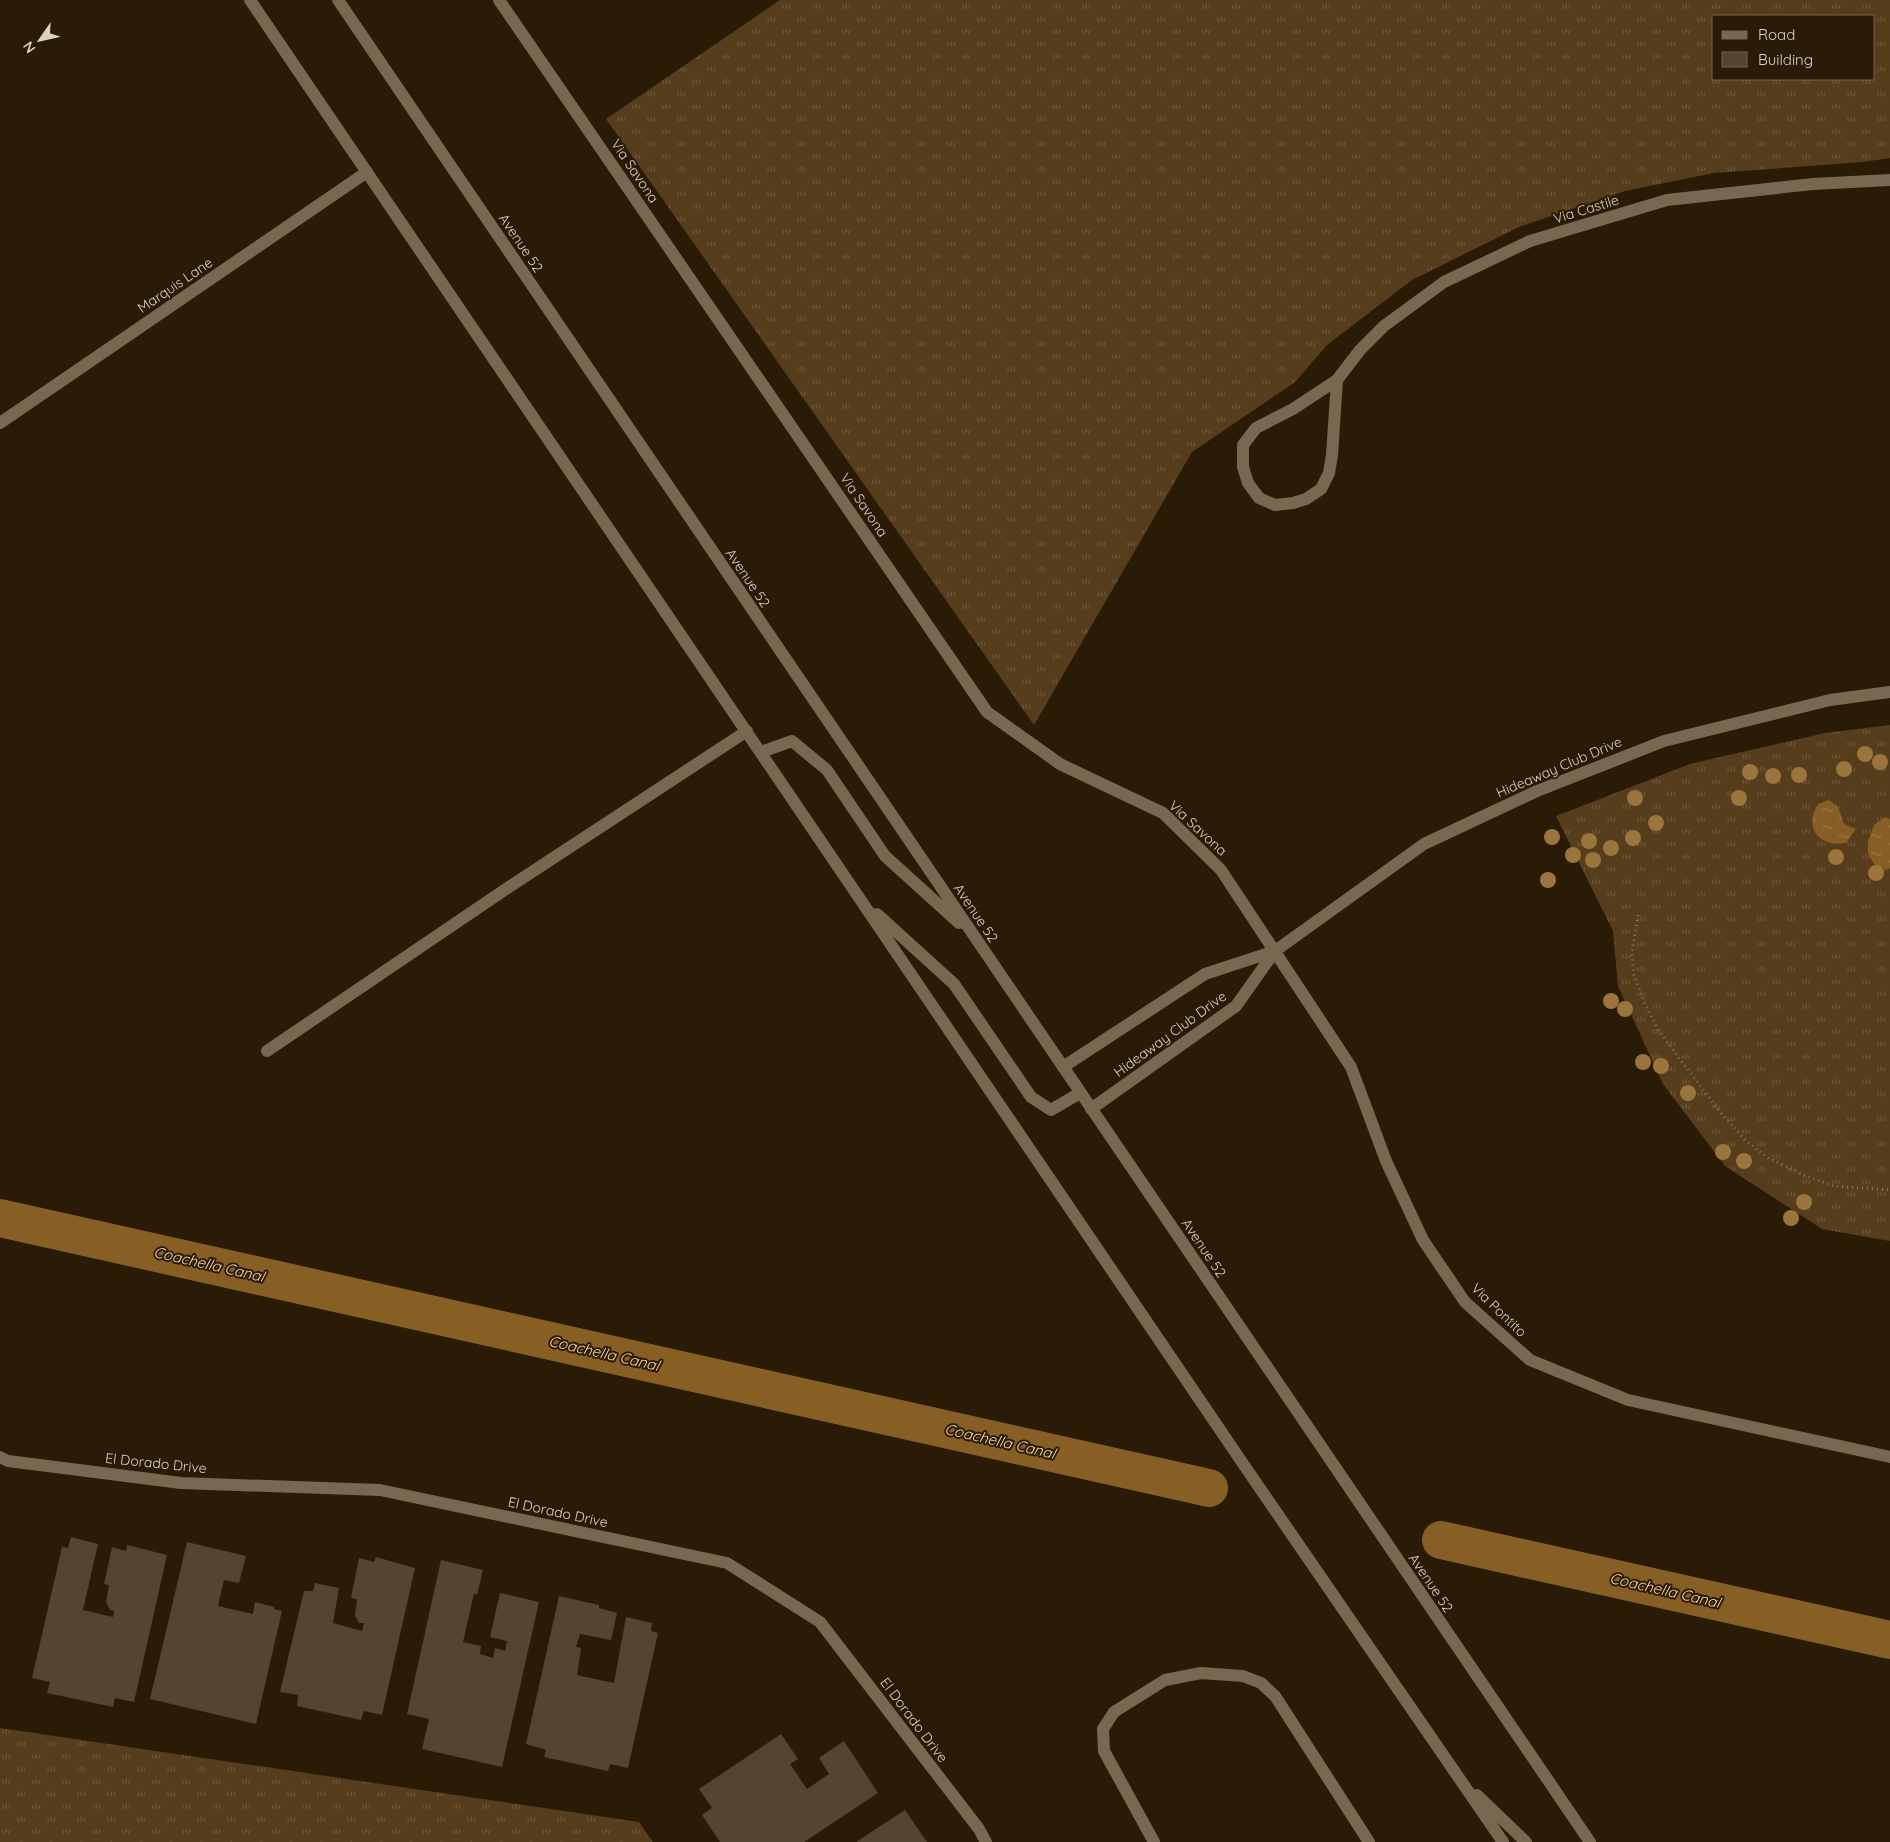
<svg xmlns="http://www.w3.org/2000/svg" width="1890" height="1842" viewBox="0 0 1890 1842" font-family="Quicksand,sans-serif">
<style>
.grass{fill:url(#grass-tufts);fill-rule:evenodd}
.water{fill:url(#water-ripples)}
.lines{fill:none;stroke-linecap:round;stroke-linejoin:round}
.canal{stroke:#875e23;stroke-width:38}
.building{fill:#55442f}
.path{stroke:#847766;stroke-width:3;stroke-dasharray:1 4;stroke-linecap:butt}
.lane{stroke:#796751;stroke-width:12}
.street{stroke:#796751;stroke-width:12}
.secondary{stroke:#796751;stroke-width:12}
.tree{fill:#9c743e}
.labels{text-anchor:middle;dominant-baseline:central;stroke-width:4;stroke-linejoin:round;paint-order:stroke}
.street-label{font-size:14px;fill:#dcd1c5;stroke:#2a1b06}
.water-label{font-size:15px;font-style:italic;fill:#ffdaac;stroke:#2a1b06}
</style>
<defs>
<pattern id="grass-tufts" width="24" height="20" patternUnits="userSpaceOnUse" patternTransform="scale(1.25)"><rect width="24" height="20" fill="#563d1c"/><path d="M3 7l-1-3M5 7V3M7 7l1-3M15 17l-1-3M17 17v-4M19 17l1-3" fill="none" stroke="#6e583c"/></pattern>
<pattern id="water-ripples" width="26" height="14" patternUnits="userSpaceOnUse" patternTransform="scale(1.25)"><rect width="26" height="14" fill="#875e23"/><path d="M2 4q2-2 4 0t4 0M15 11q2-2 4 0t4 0" fill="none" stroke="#9d7b4c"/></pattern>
</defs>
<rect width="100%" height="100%" fill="#2a1b06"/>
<path class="grass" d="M780,0H1890V158L1863,162L1714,173L1625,191L1519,227L1412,280L1327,345L1295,382L1192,452L1034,725L606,119ZM1874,16V79H1714V16Z
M1890,725V1241L1822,1229L1725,1166L1663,1084L1618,986L1613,931L1556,816L1690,764L1825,733Z
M0,1728L639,1822L653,1842H0Z"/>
<path class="water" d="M1829,800L1838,807L1844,824L1856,829L1846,843C1820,848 1803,828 1818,804Z
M1885,817L1890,819V868L1887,870L1874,864L1868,854V841L1874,825Z"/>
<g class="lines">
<path class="canal" d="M0,1218L1209,1488
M1441,1540L1890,1640"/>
</g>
<path class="building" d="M71,1537L98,1544L83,1610L113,1617L114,1611L110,1610L106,1602L109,1585L104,1584L112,1547L126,1551L127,1545L167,1555L134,1702L115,1698L113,1707L47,1693L50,1682L32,1678L62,1547L68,1548Z
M187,1542L246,1556L239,1583L224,1580L218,1606L253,1614L255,1602L274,1607V1609L282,1611L256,1724L150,1699Z
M376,1557L415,1568L382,1715L364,1711L361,1720L297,1706L298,1695L280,1692L304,1591H313L315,1583L339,1588L333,1623L362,1631L364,1623H359L355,1615L357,1599L351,1598L359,1558L374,1562Z
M441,1560L483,1570L477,1595L474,1593L463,1642L481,1646L480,1654L493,1658L495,1648L505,1651L507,1641L490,1637L500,1593L539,1602L502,1767L422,1749L429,1719L407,1714Z
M559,1596L599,1605V1608L617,1613L611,1640L580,1634L576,1647L581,1648L577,1675L614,1683L626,1617L652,1623L651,1631L658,1633L628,1768L610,1764L608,1771L544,1757L546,1750L526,1744Z
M781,1734L798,1759L790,1764L807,1789L829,1774L819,1758L844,1741L878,1793L804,1842H720L702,1815L712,1808L699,1789Z
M905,1810L927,1842H856Z"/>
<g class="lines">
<path class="path" d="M1638,915L1632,953L1634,975L1645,1004L1657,1028L1676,1054L1721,1113L1745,1140L1768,1158L1804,1175L1834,1186L1890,1190"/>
<path class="lane" d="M267,1051L509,887L747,731
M1154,1842L1104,1751L1103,1729L1114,1712L1165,1680L1201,1673L1243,1676L1261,1683L1275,1696L1369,1842"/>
<path class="street" d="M499,0L987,712L1060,764L1163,813L1221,870L1351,1067L1386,1161L1423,1240L1465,1302L1530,1360L1628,1400L1890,1457
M1337,380L1332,455L1329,473L1321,489L1306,499L1293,503L1275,505L1259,498L1248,483L1243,467V445L1256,428L1293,409L1337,380L1360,350L1384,326L1444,282L1530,241L1667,200L1813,184L1890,180
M0,423L367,172
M1063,1067L1205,974L1275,951L1424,844L1537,791L1664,741L1830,700L1890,692
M1091,1109L1236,1006L1275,951
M0,1457L8,1461L181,1483L380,1490L727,1563L820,1622L979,1829L986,1842"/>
<path class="secondary" d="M250,0L1248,1471L1503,1842
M338,0L1590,1842
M761,752L792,741L827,770L885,856L959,923
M877,914L954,984L1031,1097L1051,1110L1080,1093
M1477,1795L1526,1842"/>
</g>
<g class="tree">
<circle cx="1865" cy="754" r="8"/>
<circle cx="1880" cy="762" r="8"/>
<circle cx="1844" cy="769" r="8"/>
<circle cx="1750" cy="772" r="8"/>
<circle cx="1799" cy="775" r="8"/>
<circle cx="1773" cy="776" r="8"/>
<circle cx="1635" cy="798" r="8"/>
<circle cx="1739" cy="798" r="8"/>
<circle cx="1656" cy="823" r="8"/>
<circle cx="1552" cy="837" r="8"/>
<circle cx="1633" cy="838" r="8"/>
<circle cx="1589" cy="841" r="8"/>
<circle cx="1611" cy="848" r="8"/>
<circle cx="1573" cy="855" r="8"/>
<circle cx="1836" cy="857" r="8"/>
<circle cx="1593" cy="860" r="8"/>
<circle cx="1876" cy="873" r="8"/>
<circle cx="1548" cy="880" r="8"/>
<circle cx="1611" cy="1001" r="8"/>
<circle cx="1625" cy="1009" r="8"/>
<circle cx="1643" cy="1062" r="8"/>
<circle cx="1661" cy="1066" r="8"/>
<circle cx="1688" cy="1093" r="8"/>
<circle cx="1723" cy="1152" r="8"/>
<circle cx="1744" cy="1161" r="8"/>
<circle cx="1804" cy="1202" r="8"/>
<circle cx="1791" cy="1218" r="8"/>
</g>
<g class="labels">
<g class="street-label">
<text transform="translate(635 171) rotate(56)">Via Savona</text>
<text transform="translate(1586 209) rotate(-17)">Via Castile</text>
<text transform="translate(521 243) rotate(56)">Avenue 52</text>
<text transform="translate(175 285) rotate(-34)">Marquis Lane</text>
<text transform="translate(864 505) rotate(56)">Via Savona</text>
<text transform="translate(748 578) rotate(56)">Avenue 52</text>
<text transform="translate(1559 767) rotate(-23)">Hideaway Club Drive</text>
<text transform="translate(1198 828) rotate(43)">Via Savona</text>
<text transform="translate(976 913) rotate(56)">Avenue 52</text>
<text transform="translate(1170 1034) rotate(-36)">Hideaway Club Drive</text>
<text transform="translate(1204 1248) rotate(56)">Avenue 52</text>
<text transform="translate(1499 1310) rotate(44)">Via Pontito</text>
<text transform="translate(156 1463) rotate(6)">El Dorado Drive</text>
<text transform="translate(558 1512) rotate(12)">El Dorado Drive</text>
<text transform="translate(1431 1583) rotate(56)">Avenue 52</text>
<text transform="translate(914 1720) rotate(53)">El Dorado Drive</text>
</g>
<g class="water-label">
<text transform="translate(209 1264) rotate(13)">Coachella Canal</text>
<text transform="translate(604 1353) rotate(13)">Coachella Canal</text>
<text transform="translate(1000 1441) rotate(13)">Coachella Canal</text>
<text transform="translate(1665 1590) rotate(13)">Coachella Canal</text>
</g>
</g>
<rect x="1712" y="15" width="162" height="65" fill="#2a1b06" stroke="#716452"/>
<rect x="1722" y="31" width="25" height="8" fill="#796751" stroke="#716452"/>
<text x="1758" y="40" font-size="15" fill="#dcd1c5">Road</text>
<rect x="1722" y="52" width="25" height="15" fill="#55442f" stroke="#716452"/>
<text x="1758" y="65" font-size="15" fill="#dcd1c5">Building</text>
<g transform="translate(40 40) rotate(236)" stroke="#2a1b06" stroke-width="4" paint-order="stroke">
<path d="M0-4L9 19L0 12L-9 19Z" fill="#dcd1c5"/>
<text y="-8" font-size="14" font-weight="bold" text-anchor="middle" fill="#dcd1c5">N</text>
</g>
</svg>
